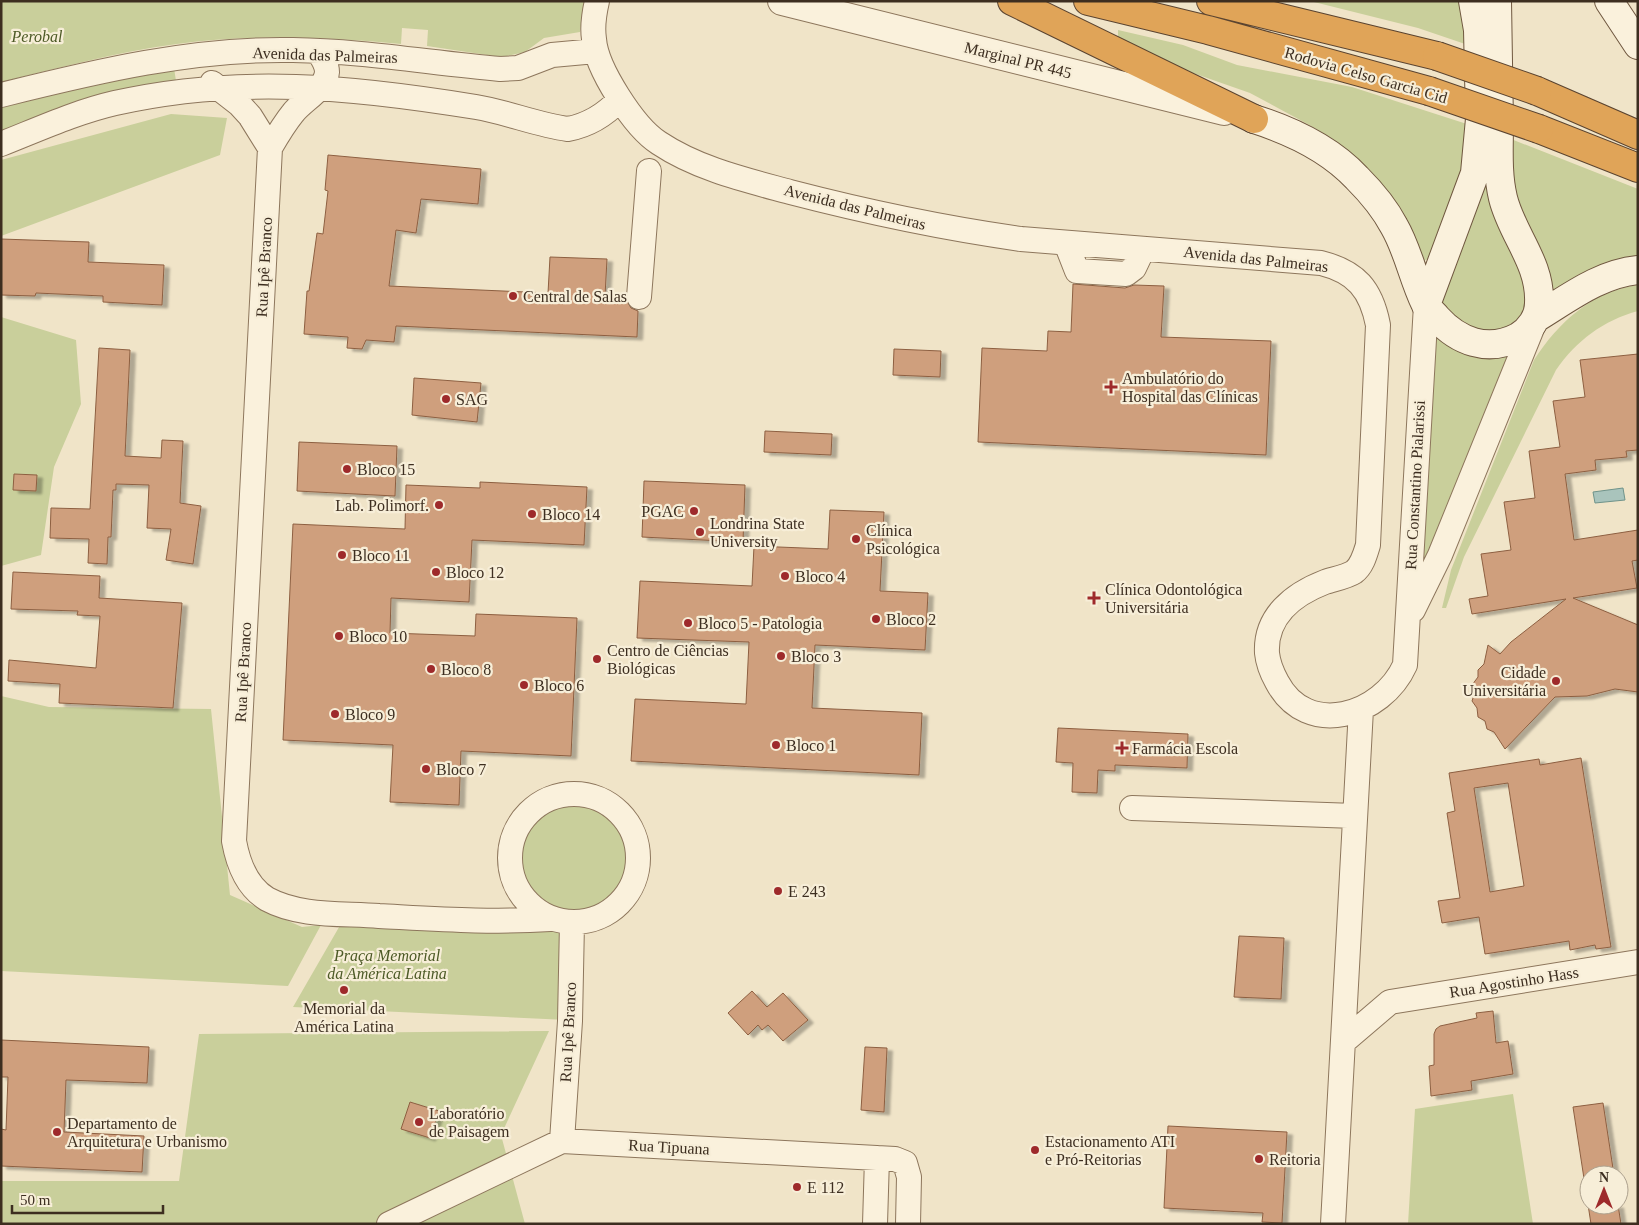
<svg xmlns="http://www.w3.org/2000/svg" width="1639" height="1225" viewBox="0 0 1639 1225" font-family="'Times New Roman',serif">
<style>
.green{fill:#c9cf9b}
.water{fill:#a9c4bc;stroke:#6f938a}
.building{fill:#cf9f7d;stroke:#8d5f41;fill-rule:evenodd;filter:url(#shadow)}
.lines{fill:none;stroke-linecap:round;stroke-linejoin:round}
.minor-casing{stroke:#8d765c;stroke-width:26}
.tertiary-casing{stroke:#8d765c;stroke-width:30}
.secondary-casing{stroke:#6f573f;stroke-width:30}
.motorway-casing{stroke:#5b4430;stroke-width:30}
.minor{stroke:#faf1dc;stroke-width:24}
.tertiary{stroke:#faf1dc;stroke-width:28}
.secondary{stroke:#faf1dc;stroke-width:28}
.motorway{stroke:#e0a458;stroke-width:28}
.motorway-bridge-casing{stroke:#5b4430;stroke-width:30;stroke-linecap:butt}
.motorway-bridge{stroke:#e0a458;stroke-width:28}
.poi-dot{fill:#9e2a2b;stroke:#f7eed8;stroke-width:2}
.labels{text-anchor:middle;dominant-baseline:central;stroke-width:4.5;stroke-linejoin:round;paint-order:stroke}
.park-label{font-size:16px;font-style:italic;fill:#4d5a26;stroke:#f7eed8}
.street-label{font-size:16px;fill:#3d2e20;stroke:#f7eed8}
.poi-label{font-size:16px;fill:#3d2e20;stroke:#f7eed8;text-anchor:start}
</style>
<defs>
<filter id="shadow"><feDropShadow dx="5.5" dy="3" stdDeviation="1" flood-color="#0004"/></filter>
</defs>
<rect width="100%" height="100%" fill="#f0e4c8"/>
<path class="green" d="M1,1H585L580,32L544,38L525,52L507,56H494L427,46L428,30L402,28L401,44C326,37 251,34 177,44C117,52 59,68 1,82Z
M1310,1H1463L1471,46L1418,28Z
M1118,30L1183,45L1237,65L1352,87L1470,125L1468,154L1429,259L1422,261L1356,158L1334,140L1313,127L1250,93L1173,66L1118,39Z
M174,68L176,81L72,105L1,131V108L93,84Z
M171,114L227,118L220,155L1,236V160Z
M1511,139L1638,189V259L1551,295L1548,268L1524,223L1511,182Z
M1485,175C1497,203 1509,231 1520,259C1523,266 1530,277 1530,284C1530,347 1448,346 1440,292Z
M1638,285V311C1604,320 1576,341 1556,370L1464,557L1446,608H1442L1451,570L1534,360C1558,323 1592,291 1638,285Z
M1,317L76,340L81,404L54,467L41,555L1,566Z
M1434,335L1512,348L1426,562L1418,568Z
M1,696L49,707L211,709L230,895L302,927L321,925L288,986L1,971Z
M520 857a54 54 0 1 1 108 0a54 54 0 1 1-108 0Z
M346,915L571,928L567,1020L293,1007Z
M549,1031L501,1135L525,1224H1V1181H179L199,1034Z
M1513,1094L1533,1224H1408L1415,1109Z"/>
<path class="water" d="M1623,488L1625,500L1595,503L1593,492Z"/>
<path class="building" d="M328,155L481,169L478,204L421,199L416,233L396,230L389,286L548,293L550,257L607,259L605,296L625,297L631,308L638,311L637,337L396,326L394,342L366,340L362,349L347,348L348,337L304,334L307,291H309L317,233L323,234L328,191L325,190Z
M1,239L89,242L88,262L164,265L162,305L103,302V296L36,293L35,296L1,295Z
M1073,284L1125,288L1134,285L1164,286L1161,337L1271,341L1266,455L978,442L982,348L1047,351L1048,331L1071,332Z
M99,348L130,350L125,456L161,458L162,440L183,441L180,503L201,506L193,564L166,560L171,529L147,528L149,485L116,484V490H113L111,537H108L107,564L88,563L89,539L50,538L51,508L90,509Z
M894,349L941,351L940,377L893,375Z
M1638,354V450L1626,451L1627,457L1595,460L1596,470L1565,474L1574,540L1638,530V560L1632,561L1637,588L1573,598L1638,625V692L1615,689L1587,696L1555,697L1505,749L1494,732L1487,729L1485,721L1478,717L1477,708L1472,701L1475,692L1472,685L1478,677V670L1484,664L1488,645L1500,654L1511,642L1566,599L1472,614L1469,599L1488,596L1481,554L1511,550L1504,502L1535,498L1529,451L1560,447L1553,401L1585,397L1580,360Z
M414,378L481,383L477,422L412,415Z
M765,431L832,434L831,455L764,452Z
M299,442L397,446L395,496L297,491Z
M14,474L37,475L36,491L13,490Z
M644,481L745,485L743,542L642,537Z
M480,482L587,487L584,545L472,540L469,602L391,598L390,633L475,636L476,614L577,618L571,756L461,751L459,805L390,802L393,745L283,740L293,524L405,529L406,485L480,488Z
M830,510L884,512L880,591L928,593L925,650L815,645L812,708L922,713L919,775L631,761L635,699L746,704L749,642L637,638L640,581L752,586L754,546L828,549Z
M13,572L100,576L99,598L182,603L173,708L59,703L60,684L8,681L9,660L96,668L100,616L77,615L78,611L11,609Z
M1058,728L1188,734L1187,768L1115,765V771L1098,770L1097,793L1072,792L1073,763L1056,762Z
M1581,758L1611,947L1596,949L1595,945L1570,950L1569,941L1485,954L1479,917L1442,923L1438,901L1460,898L1447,813L1455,811L1449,773L1539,759L1540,765ZM1508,783L1524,886L1490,892L1474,788Z
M1239,936L1284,938L1281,999L1234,997Z
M752,991L767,1007L783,993L808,1020L783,1041L768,1025L762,1030L758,1025L748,1035L728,1013Z
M1493,1011L1496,1043L1508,1041L1513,1074L1471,1081L1472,1090L1431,1096L1429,1066L1434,1065V1034L1436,1029L1440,1026L1477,1018L1476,1013Z
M1,1040L149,1047L147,1083L66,1080L64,1132L144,1136L142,1172L1,1166V1129L6,1130L8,1077H1Z
M865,1047L887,1048L884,1112L861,1110Z
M410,1102L439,1111L430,1138L401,1129Z
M1603,1103L1614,1175H1589V1205H1618L1621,1224H1591L1573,1107Z
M1168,1126L1287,1132L1282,1223L1262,1222L1263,1213L1164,1208Z"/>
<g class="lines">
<g class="minor-casing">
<path id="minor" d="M597,1C594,14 592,26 594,39C596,68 634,127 659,143C698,169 746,180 790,192C867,212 943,228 1021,239L1321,263C1356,272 1371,289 1378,325L1368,545C1365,555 1362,566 1354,572C1346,577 1334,579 1325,582C1294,594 1265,616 1267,653C1268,663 1272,673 1277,682C1307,739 1382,716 1405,665L1426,305
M318,51C322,57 327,64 327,72C326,89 303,100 293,113C284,124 277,136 270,148L234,841C238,863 247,887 267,899C300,917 343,913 379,916C437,919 493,923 550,919
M212,83L239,104L250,116L270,148
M1,95C97,71 194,48 293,50C363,51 431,63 500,69L518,68L552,55L596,51
M1,144C39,129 76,112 115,103C240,75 352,87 476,107C507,112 537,125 568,129C589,125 605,115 619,100
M1066,243L1077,271L1126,274L1134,268L1143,249
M639,297L649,171
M1413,610L1440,555L1535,321
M510 858a64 64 0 1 1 128 0a64 64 0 1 1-128 0Z
M1132,808L1355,816
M1343,1042L1390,1002L1638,962
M562,1141L570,1021L572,923
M389,1224L562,1141L895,1159L905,1163L909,1177L908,1224
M875,1224L877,1158
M1333,1224L1361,709"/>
</g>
<g class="tertiary-casing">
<path id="tertiary" d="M782,1L1224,111"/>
</g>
<g class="secondary-casing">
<path id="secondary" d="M1609,1L1638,45
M1254,119C1292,131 1329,148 1357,178C1371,192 1385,209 1394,226C1408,250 1413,278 1425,303C1427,309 1433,313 1437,318C1458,341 1487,353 1518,337C1530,330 1539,317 1539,303C1541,263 1512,235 1503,198C1497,173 1499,147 1499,122C1498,82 1498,42 1497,1
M1426,305L1475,173L1480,119L1478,30L1473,1
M1536,318C1569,298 1599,274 1638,270"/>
</g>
<g class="motorway-casing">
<path id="motorway" d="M1012,1L1254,119
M1088,1L1208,30L1429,91
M1211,1L1437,56
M1537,91L1638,135
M1539,129L1638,168"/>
</g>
<use href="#minor" class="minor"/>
<use href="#tertiary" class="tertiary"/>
<use href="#secondary" class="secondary"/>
<use href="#motorway" class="motorway"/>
<g class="motorway-bridge-casing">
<path id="motorway-bridge" d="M1437,56L1537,91
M1429,91L1539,129"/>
</g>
<use href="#motorway-bridge" class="motorway-bridge"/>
</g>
<g class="poi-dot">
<circle cx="513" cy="296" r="5"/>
<path d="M1108.5 379.5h5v5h5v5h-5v5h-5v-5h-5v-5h5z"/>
<circle cx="446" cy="399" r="5"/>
<circle cx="347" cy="469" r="5"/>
<circle cx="439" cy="505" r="5"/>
<circle cx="694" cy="511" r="5"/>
<circle cx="532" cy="514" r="5"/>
<circle cx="700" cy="532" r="5"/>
<circle cx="856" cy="539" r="5"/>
<circle cx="342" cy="555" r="5"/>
<circle cx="436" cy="572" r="5"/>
<circle cx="785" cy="576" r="5"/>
<path d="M1091.5 590.5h5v5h5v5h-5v5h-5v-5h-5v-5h5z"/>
<circle cx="876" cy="619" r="5"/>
<circle cx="688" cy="623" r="5"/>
<circle cx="339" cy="636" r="5"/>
<circle cx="781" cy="656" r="5"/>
<circle cx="597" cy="659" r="5"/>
<circle cx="431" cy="669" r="5"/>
<circle cx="1556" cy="681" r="5"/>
<circle cx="524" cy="685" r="5"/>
<circle cx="335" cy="714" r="5"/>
<circle cx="776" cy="745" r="5"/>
<path d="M1119.5 740.5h5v5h5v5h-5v5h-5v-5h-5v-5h5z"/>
<circle cx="426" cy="769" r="5"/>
<circle cx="778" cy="891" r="5"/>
<circle cx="344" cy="990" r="5"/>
<circle cx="419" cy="1122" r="5"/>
<circle cx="57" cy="1132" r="5"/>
<circle cx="1035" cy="1150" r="5"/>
<circle cx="1259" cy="1159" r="5"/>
<circle cx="797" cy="1187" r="5"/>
</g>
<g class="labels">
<g class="park-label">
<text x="37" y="36">Perobal</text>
<text x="387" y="955">Praça Memorial<tspan x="387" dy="18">da América Latina</tspan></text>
</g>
<g class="street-label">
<text transform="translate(325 55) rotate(2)">Avenida das Palmeiras</text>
<text transform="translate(1018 60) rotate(14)">Marginal PR 445</text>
<text transform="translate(1366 75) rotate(16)">Rodovia Celso Garcia Cid</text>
<text transform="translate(855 207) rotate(14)">Avenida das Palmeiras</text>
<text transform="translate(1256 259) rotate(6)">Avenida das Palmeiras</text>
<text transform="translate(264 267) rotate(-87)">Rua Ipê Branco</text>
<text transform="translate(1415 485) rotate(-87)">Rua Constantino Pialarissi</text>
<text transform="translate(243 672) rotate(-87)">Rua Ipê Branco</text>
<text transform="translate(1514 982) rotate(-9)">Rua Agostinho Hass</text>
<text transform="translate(568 1032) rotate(-87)">Rua Ipê Branco</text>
<text transform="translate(669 1147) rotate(3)">Rua Tipuana</text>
</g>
<g class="poi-label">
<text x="523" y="296">Central de Salas</text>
<text x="1122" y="378">Ambulatório do<tspan x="1122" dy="18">Hospital das Clínicas</tspan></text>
<text x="456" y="399">SAG</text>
<text x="357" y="469">Bloco 15</text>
<text x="429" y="505" text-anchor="end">Lab. Polimorf.</text>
<text x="684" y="511" text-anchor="end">PGAC</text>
<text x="542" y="514">Bloco 14</text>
<text x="710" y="523">Londrina State<tspan x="710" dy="18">University</tspan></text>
<text x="866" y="530">Clínica<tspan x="866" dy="18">Psicológica</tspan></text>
<text x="352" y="555">Bloco 11</text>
<text x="446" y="572">Bloco 12</text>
<text x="795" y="576">Bloco 4</text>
<text x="1105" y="589">Clínica Odontológica<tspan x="1105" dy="18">Universitária</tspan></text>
<text x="886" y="619">Bloco 2</text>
<text x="698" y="623">Bloco 5 - Patologia</text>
<text x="349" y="636">Bloco 10</text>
<text x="607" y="650">Centro de Ciências<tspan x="607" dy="18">Biológicas</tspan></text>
<text x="791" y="656">Bloco 3</text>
<text x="441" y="669">Bloco 8</text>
<text x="1546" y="672" text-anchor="end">Cidade<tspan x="1546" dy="18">Universitária</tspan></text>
<text x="534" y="685">Bloco 6</text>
<text x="345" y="714">Bloco 9</text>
<text x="786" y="745">Bloco 1</text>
<text x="1132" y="748">Farmácia Escola</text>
<text x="436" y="769">Bloco 7</text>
<text x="788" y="891">E 243</text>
<text x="344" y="1008" text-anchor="middle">Memorial da<tspan x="344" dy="18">América Latina</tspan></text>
<text x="429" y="1113">Laboratório<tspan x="429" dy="18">de Paisagem</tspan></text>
<text x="67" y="1123">Departamento de<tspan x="67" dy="18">Arquitetura e Urbanismo</tspan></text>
<text x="1045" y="1141">Estacionamento ATI<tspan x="1045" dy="18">e Pró-Reitorias</tspan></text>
<text x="1269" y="1159">Reitoria</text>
<text x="807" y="1187">E 112</text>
</g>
</g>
<rect width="1639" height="1225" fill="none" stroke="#3d2e20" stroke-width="5"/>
<g transform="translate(1604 1190)"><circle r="24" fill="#f7eed8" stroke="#ada18e"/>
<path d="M0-4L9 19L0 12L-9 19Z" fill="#9e2a2b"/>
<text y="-8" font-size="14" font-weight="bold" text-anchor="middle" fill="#3d2e20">N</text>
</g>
<path d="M12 1205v8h151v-8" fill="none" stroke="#3d2e20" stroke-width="2.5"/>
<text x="20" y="1205" font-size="15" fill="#3d2e20" stroke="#f7eed8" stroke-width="4" paint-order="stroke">50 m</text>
</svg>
